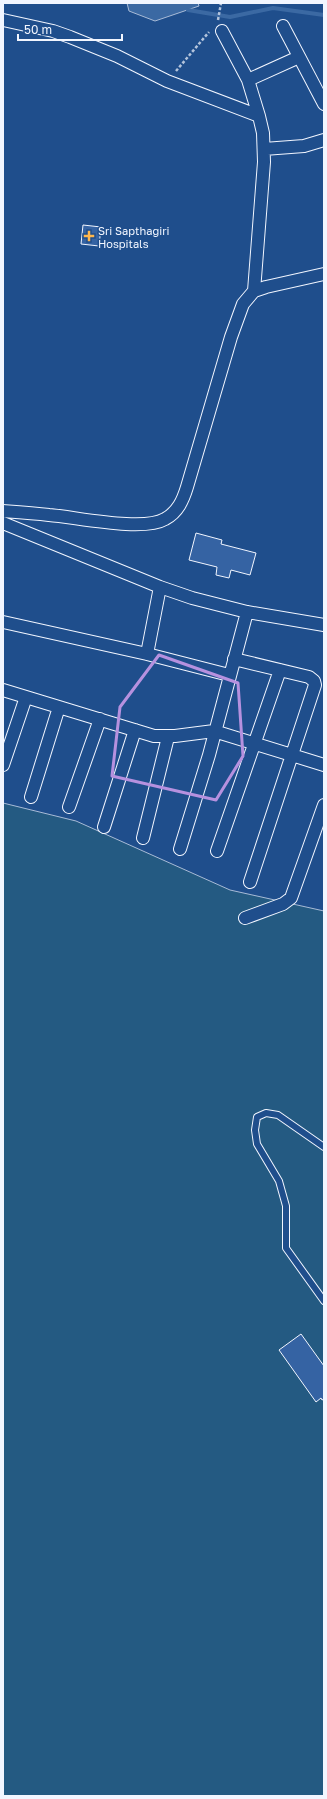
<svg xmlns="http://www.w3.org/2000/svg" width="327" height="1799" viewBox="0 0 327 1799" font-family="'Golos Text',sans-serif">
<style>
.green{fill:#245a82;stroke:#a8bbd7}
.water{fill:#3b69a3;stroke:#a8bbd7}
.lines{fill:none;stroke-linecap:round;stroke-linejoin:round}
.stream{stroke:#3b69a3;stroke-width:4}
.building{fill:#3563a3;stroke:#f2f6ff}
.service-casing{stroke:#f2f6ff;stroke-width:8}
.minor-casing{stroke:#f2f6ff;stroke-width:14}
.path{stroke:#b3c4dc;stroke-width:2.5;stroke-dasharray:3 2;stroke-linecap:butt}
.service{stroke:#1f4e8c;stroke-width:6}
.minor{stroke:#1f4e8c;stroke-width:12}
.marked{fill:none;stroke:#b691df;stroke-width:3;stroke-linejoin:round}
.poi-dot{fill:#ffb74d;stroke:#1f4e8c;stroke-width:1.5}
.labels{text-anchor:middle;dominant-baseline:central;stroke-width:3;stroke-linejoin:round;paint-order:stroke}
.poi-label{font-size:11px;fill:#f2f6ff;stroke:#1f4e8c;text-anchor:start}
</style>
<rect width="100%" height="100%" fill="#1f4e8c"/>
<path class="green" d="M3,803L76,821L230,890L324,911V1796H3Z"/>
<path class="water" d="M127,3H198L199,6L155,21L129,11Z"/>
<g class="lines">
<path class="stream" d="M188,10L230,17L273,8L324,15"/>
</g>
<path class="building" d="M83,225L101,227L99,246L81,244Z
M196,533L222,540L221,544L256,553L250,575L231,570L229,578L216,575L217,567L189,560Z
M301,1334L324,1366V1399L322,1400L321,1398L316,1402L279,1350Z"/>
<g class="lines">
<g class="service-casing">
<path id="service" d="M324,1147L278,1115L266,1113L257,1117L255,1130L257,1144L279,1181L286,1206V1248L324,1301"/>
</g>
<g class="minor-casing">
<path id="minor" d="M3,20L53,31L70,37L117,56L167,81L259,116
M283,26L324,104
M222,31L248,80L259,116L263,133L264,162L254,291
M248,80L299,57
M264,149L304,146L324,140
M3,511C18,512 34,513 49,515C76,517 143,532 165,519C178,512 183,500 187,487L231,337L243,304L254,291L266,287L324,274
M3,523L160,587L192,598L247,612L324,625
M3,622L147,654L229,675
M147,654L160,587
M234,659L309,677L314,681L315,685L250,882
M3,690L154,736H175L214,731L324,765
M3,765L26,697
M31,797L59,707
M69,807L100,719
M104,827L135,730
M143,838L168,737
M180,849L209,755L247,612
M217,851L280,670
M245,918L283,904L291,898L324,805"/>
</g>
<path class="path" d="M218,20L221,3
M176,71L209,32"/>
<use href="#service" class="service"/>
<use href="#minor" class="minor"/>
</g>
<path class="marked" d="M159,655L238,683L243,756L216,800L112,776L120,707Z"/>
<path class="poi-dot" d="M87 230h4v4h4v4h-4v4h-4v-4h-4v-4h4z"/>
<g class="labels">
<g class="poi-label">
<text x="98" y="230">Sri Sapthagiri<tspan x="98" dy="13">Hospitals</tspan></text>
</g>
</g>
<rect width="327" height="1799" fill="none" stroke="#f2f6ff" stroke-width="8"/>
<path d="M18 34v6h104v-6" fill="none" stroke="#f2f6ff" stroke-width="2"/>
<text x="24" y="34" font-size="12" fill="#f2f6ff" stroke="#1f4e8c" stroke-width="3" paint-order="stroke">50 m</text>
</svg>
